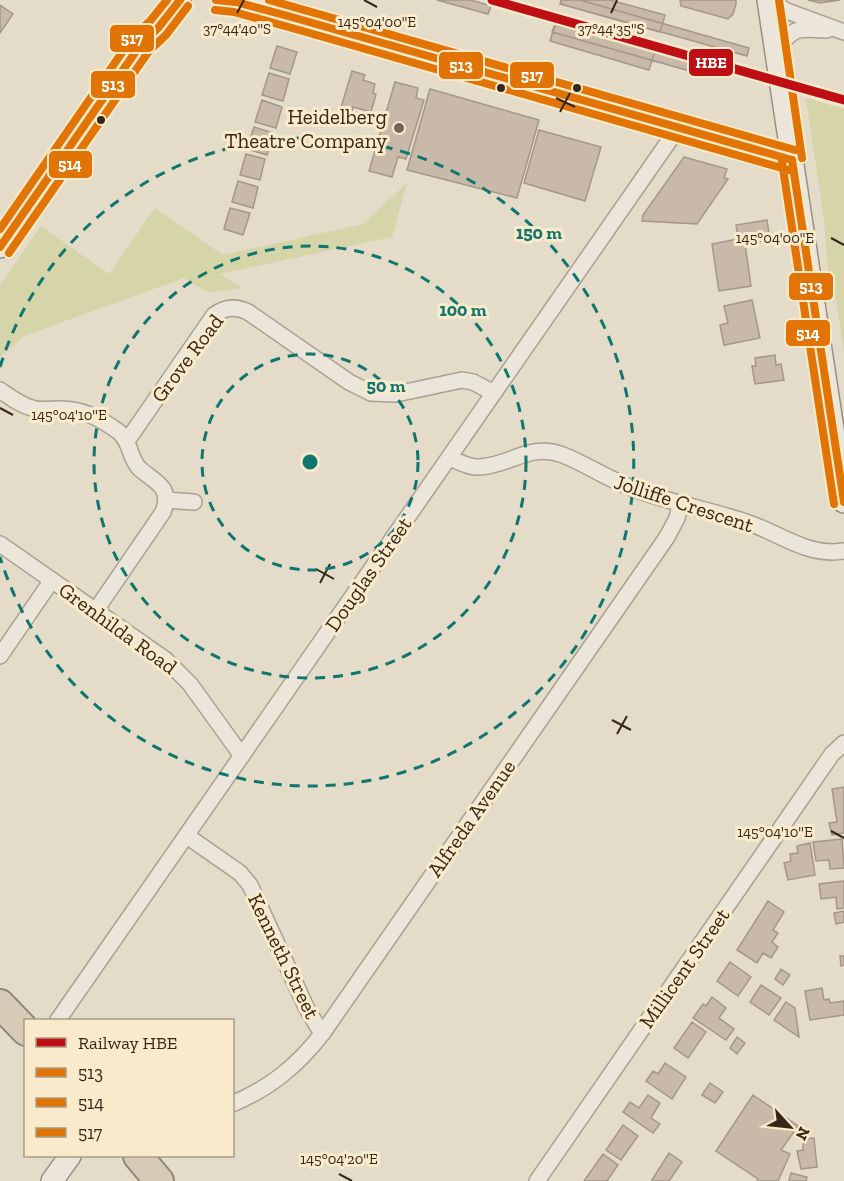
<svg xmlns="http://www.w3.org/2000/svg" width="844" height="1181" viewBox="0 0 844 1181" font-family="'Zilla Slab',serif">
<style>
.green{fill:#d5d5a9}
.building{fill:#c8b9a8;stroke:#a49788;stroke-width:1.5}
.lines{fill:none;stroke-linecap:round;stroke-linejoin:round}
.street-casing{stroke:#a9a092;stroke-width:18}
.secondary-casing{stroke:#988f82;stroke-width:24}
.highway-casing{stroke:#8e8679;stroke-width:32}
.street{stroke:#ece6da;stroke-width:15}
.secondary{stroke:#ece6da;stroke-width:21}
.highway{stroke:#d7cbb8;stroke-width:28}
.bus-1-casing{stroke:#f8eacb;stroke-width:12}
.bus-2-casing{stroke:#f8eacb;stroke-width:12}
.bus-3-casing{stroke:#f8eacb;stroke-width:12}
.bus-1{stroke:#e17404;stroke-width:8}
.bus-2{stroke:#e17404;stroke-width:8}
.bus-3{stroke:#e17404;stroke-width:8}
.rail-1-casing{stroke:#f8eacb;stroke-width:14}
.rail-1{stroke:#be1014;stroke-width:9}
.ticks{fill:none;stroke:#37271a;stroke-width:2}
.ring{fill:none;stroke:#0f766e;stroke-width:3;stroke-dasharray:10 8}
.bus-dot{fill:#37271a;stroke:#f8eacb;stroke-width:2}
.poi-dot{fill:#746657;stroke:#f8eacb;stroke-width:2}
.labels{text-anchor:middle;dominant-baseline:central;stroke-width:6;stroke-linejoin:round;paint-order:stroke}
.poi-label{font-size:21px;fill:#37271a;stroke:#f8eacb;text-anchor:end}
.street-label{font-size:21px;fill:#37271a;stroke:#f8eacb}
.ticks-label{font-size:15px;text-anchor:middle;fill:#37271a;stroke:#f8eacb;stroke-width:6;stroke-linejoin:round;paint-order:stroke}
.centre{fill:#0f766e;stroke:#f8eacb;stroke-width:3}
.ring-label{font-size:18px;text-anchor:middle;font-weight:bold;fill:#0f766e;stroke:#f8eacb;stroke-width:6;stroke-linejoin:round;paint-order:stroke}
.line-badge{stroke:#f8eacb;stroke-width:2}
.badge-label{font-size:16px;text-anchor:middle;font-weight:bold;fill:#fff}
</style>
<rect width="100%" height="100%" fill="#e4dcc8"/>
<path class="green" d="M806,98L844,109V351L833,281L828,271L824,220Z
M407,183L392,237L220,274L242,288L209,293L184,278L24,336L0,357V285L41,226L109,274L155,208L223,255L363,224Z"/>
<path class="building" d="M437,0H471L491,6L488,14Z
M561,0H580L749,48L747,56L561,4Z
M561,0H610L665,15L660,32L560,4Z
M680,0H736V4L733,14L728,19L681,6Z
M808,0H840L820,3Z
M0,5L13,14L0,33Z
M555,24L713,69L711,77L552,32Z
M555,25L655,51L649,70L550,41Z
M277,46L297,52L290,74L270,68Z
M352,71L365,75L363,80L375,84L373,93L376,94L371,112L353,107L351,115L340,111Z
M269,73L289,79L283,101L262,95Z
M395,82L418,88L416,98L424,100L406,159L398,157L392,177L369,171Z
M430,89L539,120L517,198L407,170Z
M262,100L282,107L276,128L255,122Z
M254,127L273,133L267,155L247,149Z
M539,130L601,147L585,201L524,183Z
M246,154L265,159L260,180L240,175Z
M684,157L727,169L724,178L728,179L697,224L642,221L643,215Z
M238,181L258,187L253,208L232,202Z
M230,208L250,213L243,235L224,229Z
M767,220L770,240L739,245L736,225Z
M738,239L739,245L745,244L751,286L719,291L712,244Z
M752,300L760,338L724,345L720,325L728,323L724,306Z
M775,355L776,365L781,364L784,380L755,384L752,366H756L755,358Z
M844,787V833L832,835L829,823L837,822L832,789Z
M842,839L844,868L830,869L829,860L816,861L813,842Z
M810,843L815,875L788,880L784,863L791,861L790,854L798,853L797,846Z
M844,881V908L837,909L836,897L821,899L819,884Z
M768,901L784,912L773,930L778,933L772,942L778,947L771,958L763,953L757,963L737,950Z
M844,911V922L836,924L834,913Z
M840,956H844V965L841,966Z
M730,962L751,977L738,996L717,981Z
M781,969L790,975L783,985L775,979Z
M761,985L781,998L769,1015L750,1002Z
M822,988L824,1000L829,999L830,1003L844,1001V1015L810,1020L805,991Z
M712,997L726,1008L719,1018L734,1029L726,1040L693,1018L703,1004L706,1006Z
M786,1002L795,1008L799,1037L774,1020Z
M692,1022L706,1032L688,1058L674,1048Z
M737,1037L745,1043L737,1054L730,1048Z
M665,1063L686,1077L672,1099L646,1081L653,1071L658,1074Z
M710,1083L723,1092L715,1103L702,1095Z
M648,1095L660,1103L651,1118L660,1124L653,1133L623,1112L630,1102L639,1108Z
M753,1095L798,1126L781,1150L790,1154L778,1181H757L758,1179L716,1151Z
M623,1125L638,1136L621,1160L606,1150Z
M814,1138L817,1167L801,1169L797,1151L803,1150V1145L806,1139Z
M669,1153L682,1162L669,1181H654L652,1180Z
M603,1154L618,1165L607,1181H584Z
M791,1173L807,1177L806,1181H789Z"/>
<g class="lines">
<g class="street-casing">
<path id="street" d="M768,0L787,11L844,32
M776,49C797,25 797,29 827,30
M0,390C10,397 20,405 32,408C41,411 51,409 60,409C83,409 100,418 119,432C131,442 129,457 139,468C154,482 173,486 163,512L96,610
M127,441L214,315C225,307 236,306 248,312L349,382L371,393L396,394L462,380L473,382L494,393
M449,458C458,461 469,468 479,467C510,466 530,442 563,455C588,465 611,481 637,490C672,503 710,510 746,522C780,533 807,557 844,551
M166,500L194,502
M0,544L166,660L190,684L242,756
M0,656L52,580
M187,836L240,873L250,885L306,1007L322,1034
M58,1020L678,128
M232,1104C270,1088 297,1066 322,1034L667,537L677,518L680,505
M537,1181L832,754L844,743"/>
</g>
<g class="secondary-casing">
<path id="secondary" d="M233,0L792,160
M768,0L844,502
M0,247L141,44L158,28L180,0
M52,1181L70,1156"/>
</g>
<g class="highway-casing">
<path id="highway" d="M0,1004L26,1031
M138,1156L159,1181"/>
</g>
<use href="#street" class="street"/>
<use href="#secondary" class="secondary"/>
<use href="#highway" class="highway"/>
<g class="bus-1-casing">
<path id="bus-1" d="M216,0L236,2L288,16L792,160
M792,160L844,502
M0,247L141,44L158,28L180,0"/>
</g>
<g class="bus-2-casing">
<path id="bus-2" d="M215,10L234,12L285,26L789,170
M782,162L834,504
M9,253L149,51L166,35L188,6"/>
</g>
<g class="bus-3-casing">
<path id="bus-3" d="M269,0L795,150
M779,0L802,158
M0,229L132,38L150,21L167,0"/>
</g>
<use href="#bus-1" class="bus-1"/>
<use href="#bus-2" class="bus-2"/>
<use href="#bus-3" class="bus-3"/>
<g class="rail-1-casing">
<path id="rail-1" d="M492,0L844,100"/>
</g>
<use href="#rail-1" class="rail-1"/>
</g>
<path class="ticks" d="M364,0L377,7M237,13L244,0M611,13L617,0M556,98L575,107M560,112L570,93M831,238L844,245M0,408L13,415M316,569L334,579M320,583L330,564M612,720L631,730M617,734L627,716M831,831L844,838M339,1174L352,1181"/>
<g class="ring">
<circle cx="310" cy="462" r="108"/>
<circle cx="310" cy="462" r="216"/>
<path d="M0 367A324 324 0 1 1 0 557"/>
</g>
<g class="bus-dot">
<circle cx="501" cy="88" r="5"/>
<circle cx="577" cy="88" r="5"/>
<circle cx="101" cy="120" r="5"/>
</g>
<circle class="poi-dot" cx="399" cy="128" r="6"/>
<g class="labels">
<g class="poi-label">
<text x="387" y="116">Heidelberg<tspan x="387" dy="24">Theatre Company</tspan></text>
</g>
<g class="street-label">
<text transform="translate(187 358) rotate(-53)">Grove Road</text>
<text transform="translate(684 503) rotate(18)">Jolliffe Crescent</text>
<text transform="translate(368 574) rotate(-55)">Douglas Street</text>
<text transform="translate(118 628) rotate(36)">Grenhilda Road</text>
<text transform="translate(471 818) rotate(-55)">Alfreda Avenue</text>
<text transform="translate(284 956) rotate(64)">Kenneth Street</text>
<text transform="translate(684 968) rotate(-55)">Millicent Street</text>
</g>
</g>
<g class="ticks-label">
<text x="377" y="27">145°04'00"E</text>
<text x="237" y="34">37°44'40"S</text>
<text x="611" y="34">37°44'35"S</text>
<text x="775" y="243">145°04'00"E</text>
<text x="69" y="420">145°04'10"E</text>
<text x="775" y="837">145°04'10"E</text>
<text x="339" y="1164">145°04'20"E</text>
</g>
<circle cx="310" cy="462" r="9" class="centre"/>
<g class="ring-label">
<text x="539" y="239">150 m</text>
<text x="463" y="316">100 m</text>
<text x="386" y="392">50 m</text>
</g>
<g class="line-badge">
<rect x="109" y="24" width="46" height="29" rx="6" fill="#e17404"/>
<rect x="688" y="48" width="46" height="29" rx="6" fill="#be1014"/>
<rect x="438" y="51" width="46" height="29" rx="6" fill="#e17404"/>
<rect x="509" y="61" width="46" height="28" rx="6" fill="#e17404"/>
<rect x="90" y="70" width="46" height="29" rx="6" fill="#e17404"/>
<rect x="48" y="150" width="45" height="29" rx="6" fill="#e17404"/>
<rect x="788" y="272" width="46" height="29" rx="6" fill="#e17404"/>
<rect x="785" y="319" width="46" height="28" rx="6" fill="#e17404"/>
</g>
<g class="badge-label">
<text x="132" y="44">517</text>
<text x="711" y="68">HBE</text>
<text x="461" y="71">513</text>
<text x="532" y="81">517</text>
<text x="113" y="90">513</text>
<text x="70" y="170">514</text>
<text x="811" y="292">513</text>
<text x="808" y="339">514</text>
</g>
<rect x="24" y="1019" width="210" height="138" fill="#f8eacb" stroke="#ab9c84" stroke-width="1.5"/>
<rect x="36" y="1038" width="30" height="9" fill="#be1014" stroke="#ab9c84" stroke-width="1.5"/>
<text x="78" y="1049" font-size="18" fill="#37271a">Railway HBE</text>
<rect x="36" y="1068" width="30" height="9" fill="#e17404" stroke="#ab9c84" stroke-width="1.5"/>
<text x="78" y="1079" font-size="18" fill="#37271a">513</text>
<rect x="36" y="1098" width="30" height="9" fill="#e17404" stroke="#ab9c84" stroke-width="1.5"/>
<text x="78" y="1109" font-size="18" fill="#37271a">514</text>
<rect x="36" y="1128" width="30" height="9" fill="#e17404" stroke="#ab9c84" stroke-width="1.5"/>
<text x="78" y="1139" font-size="18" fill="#37271a">517</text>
<g transform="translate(790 1127) rotate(117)" stroke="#f8eacb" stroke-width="4.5" paint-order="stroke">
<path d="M0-4.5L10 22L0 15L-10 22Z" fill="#37271a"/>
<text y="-9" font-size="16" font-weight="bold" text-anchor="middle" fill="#37271a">N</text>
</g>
</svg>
